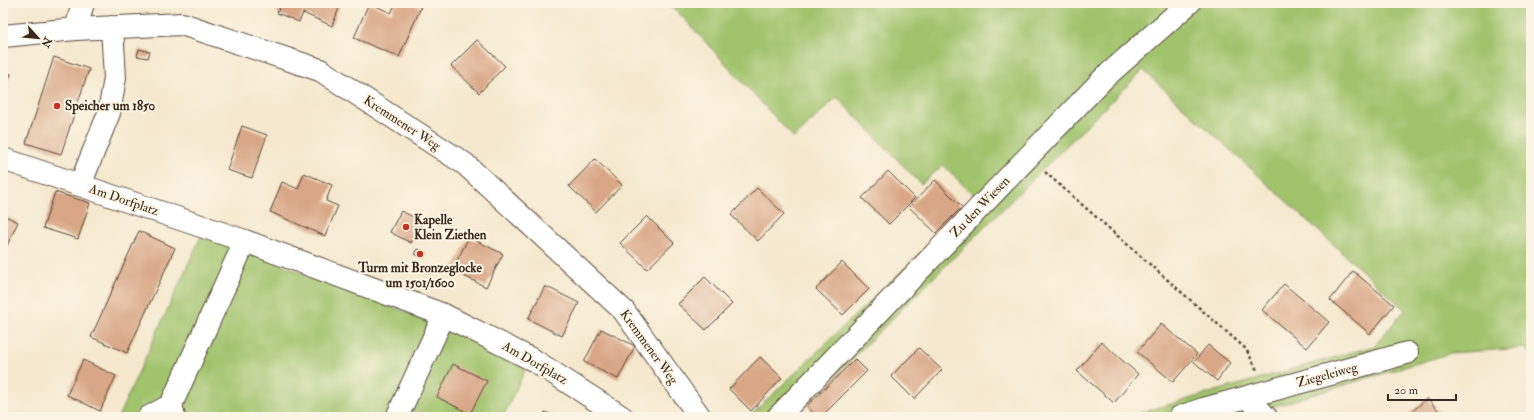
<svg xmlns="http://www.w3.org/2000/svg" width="1534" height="420" viewBox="0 0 1534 420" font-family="'IM FELL Double Pica',serif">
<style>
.green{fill:#a0c36c;stroke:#6e7645}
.building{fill:#d9a787}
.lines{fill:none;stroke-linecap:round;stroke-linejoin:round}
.minor-casing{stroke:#574638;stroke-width:24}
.path{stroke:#574638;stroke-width:2.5;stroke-dasharray:3 3;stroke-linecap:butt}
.minor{stroke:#fff;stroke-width:22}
.poi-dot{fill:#c8321e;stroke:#fcf5e5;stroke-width:1.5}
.labels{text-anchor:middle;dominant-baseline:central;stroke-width:4;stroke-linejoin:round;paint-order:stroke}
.poi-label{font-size:13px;font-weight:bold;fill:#3b2a1e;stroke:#fcf5e5;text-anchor:start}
.street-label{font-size:13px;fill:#3b2a1e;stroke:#fcf5e5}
</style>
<rect width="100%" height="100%" fill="#fcf5e5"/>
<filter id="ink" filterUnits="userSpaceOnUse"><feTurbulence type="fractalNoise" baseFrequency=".025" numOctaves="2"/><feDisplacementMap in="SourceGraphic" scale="8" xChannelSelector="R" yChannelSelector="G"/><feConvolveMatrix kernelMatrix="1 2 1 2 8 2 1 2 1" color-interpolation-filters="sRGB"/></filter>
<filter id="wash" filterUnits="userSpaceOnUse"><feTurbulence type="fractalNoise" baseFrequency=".012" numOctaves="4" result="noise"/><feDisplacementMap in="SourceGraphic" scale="16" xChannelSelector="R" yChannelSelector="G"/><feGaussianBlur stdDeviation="0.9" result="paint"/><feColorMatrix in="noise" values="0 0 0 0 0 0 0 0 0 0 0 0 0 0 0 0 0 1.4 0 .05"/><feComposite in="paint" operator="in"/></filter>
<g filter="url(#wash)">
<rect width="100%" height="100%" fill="#f5e8ce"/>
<path class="green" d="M665,3H1531V355L1525,348L1451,353L1239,417H1125L1374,346L1405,310L1143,70L793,417H732L750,416L977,199L943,165L921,184L837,97L794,138L677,11Z
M202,234L450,329L526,368L503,417H118Z"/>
<g id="blocks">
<path class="building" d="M282,3H341L332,26L303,13L299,22L277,13Z
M369,3L391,13L396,3H411L421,7L399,57L354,38Z
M477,40L505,66L479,93L451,66Z
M139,49L150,52L148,58L137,56Z
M54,57L89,69L61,154L26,143Z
M3,70L11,74L6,85L3,83Z
M242,126L267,135L252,178L227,170Z
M595,159L622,185L596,212L569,186Z
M888,171L915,198L889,224L862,198Z
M304,173L332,185L326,201L338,206L325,236L270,212L282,182L298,189Z
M935,180L962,207L936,233L909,207Z
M757,188L784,214L758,241L731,215Z
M55,192L90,203L78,239L43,228Z
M401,211L422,221L411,243L390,232Z
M3,215L18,222L3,254Z
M647,216L674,243L647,269L620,243Z
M139,231L175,248L127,353L91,337Z
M469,237L503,254L486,287L452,270Z
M418,249L426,253L423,258L415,254Z
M842,262L869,289L843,315L816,289Z
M1353,271L1394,305L1370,334L1330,300Z
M705,277L732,304L706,330L678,304Z
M1284,284L1329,322L1307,348L1262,310Z
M545,286L579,303L562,336L528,319Z
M1161,324L1197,354L1173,382L1137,352Z
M601,329L635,346L618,379L584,362Z
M1101,342L1138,374L1114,403L1077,371Z
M1208,345L1230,363L1217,381L1194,362Z
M919,348L942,370L914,399L891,376Z
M760,357L782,378L751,411L729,389Z
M855,359L867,371L821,417H817L807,406Z
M83,360L116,376L100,411L67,395Z
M453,364L487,381L470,414L437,397Z
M1427,398L1444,417H1406Z
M545,412L556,417H543Z"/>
</g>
</g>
<g filter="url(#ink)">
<use href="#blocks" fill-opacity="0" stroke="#574638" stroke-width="1"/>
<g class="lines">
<g class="minor-casing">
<path id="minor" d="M76,29L83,3
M3,36L76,29L182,24L320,70L465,164L624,311L700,417
M3,159L245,241L444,315L535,361L622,417
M80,185L109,113L115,78L112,27
M1247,397L1266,417
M149,417L171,405
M174,417L171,405L245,241
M397,417L444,315
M778,417L1104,78L1189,3
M1180,417L1203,409L1407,353"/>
</g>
<path class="path" d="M1045,172L1246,349L1258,372"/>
<use href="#minor" class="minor"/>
</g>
</g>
<g class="poi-dot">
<circle cx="57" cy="106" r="4"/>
<circle cx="406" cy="227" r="4"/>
<circle cx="420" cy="254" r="4"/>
</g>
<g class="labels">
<g class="poi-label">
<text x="65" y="106">Speicher um 1850</text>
<text x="414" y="220">Kapelle<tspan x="414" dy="15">Klein Ziethen</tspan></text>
<text x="420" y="268" text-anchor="middle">Turm mit Bronzeglocke<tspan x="420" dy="15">um 1501/1600</tspan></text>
</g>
<g class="street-label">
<text transform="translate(402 123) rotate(33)">Kremmener Weg</text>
<text transform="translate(124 200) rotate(19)">Am Dorfplatz</text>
<text transform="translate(980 207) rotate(-46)">Zu den Wiesen</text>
<text transform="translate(649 347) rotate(54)">Kremmener Weg</text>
<text transform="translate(535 363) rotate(30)">Am Dorfplatz</text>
<text transform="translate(1327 375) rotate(-15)">Ziegeleiweg</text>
</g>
</g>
<rect width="1534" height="420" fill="none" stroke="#fcf5e5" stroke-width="16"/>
<g transform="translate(38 38) rotate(117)" stroke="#fcf5e5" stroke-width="3" paint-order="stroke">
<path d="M0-3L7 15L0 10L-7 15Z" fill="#3b2a1e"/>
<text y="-6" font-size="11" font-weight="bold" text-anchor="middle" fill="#3b2a1e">N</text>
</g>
<path d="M1388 394v6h68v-6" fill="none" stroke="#3b2a1e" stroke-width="2"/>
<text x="1394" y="394" font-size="12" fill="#3b2a1e" stroke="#fcf5e5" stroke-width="3" paint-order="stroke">20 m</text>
</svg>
